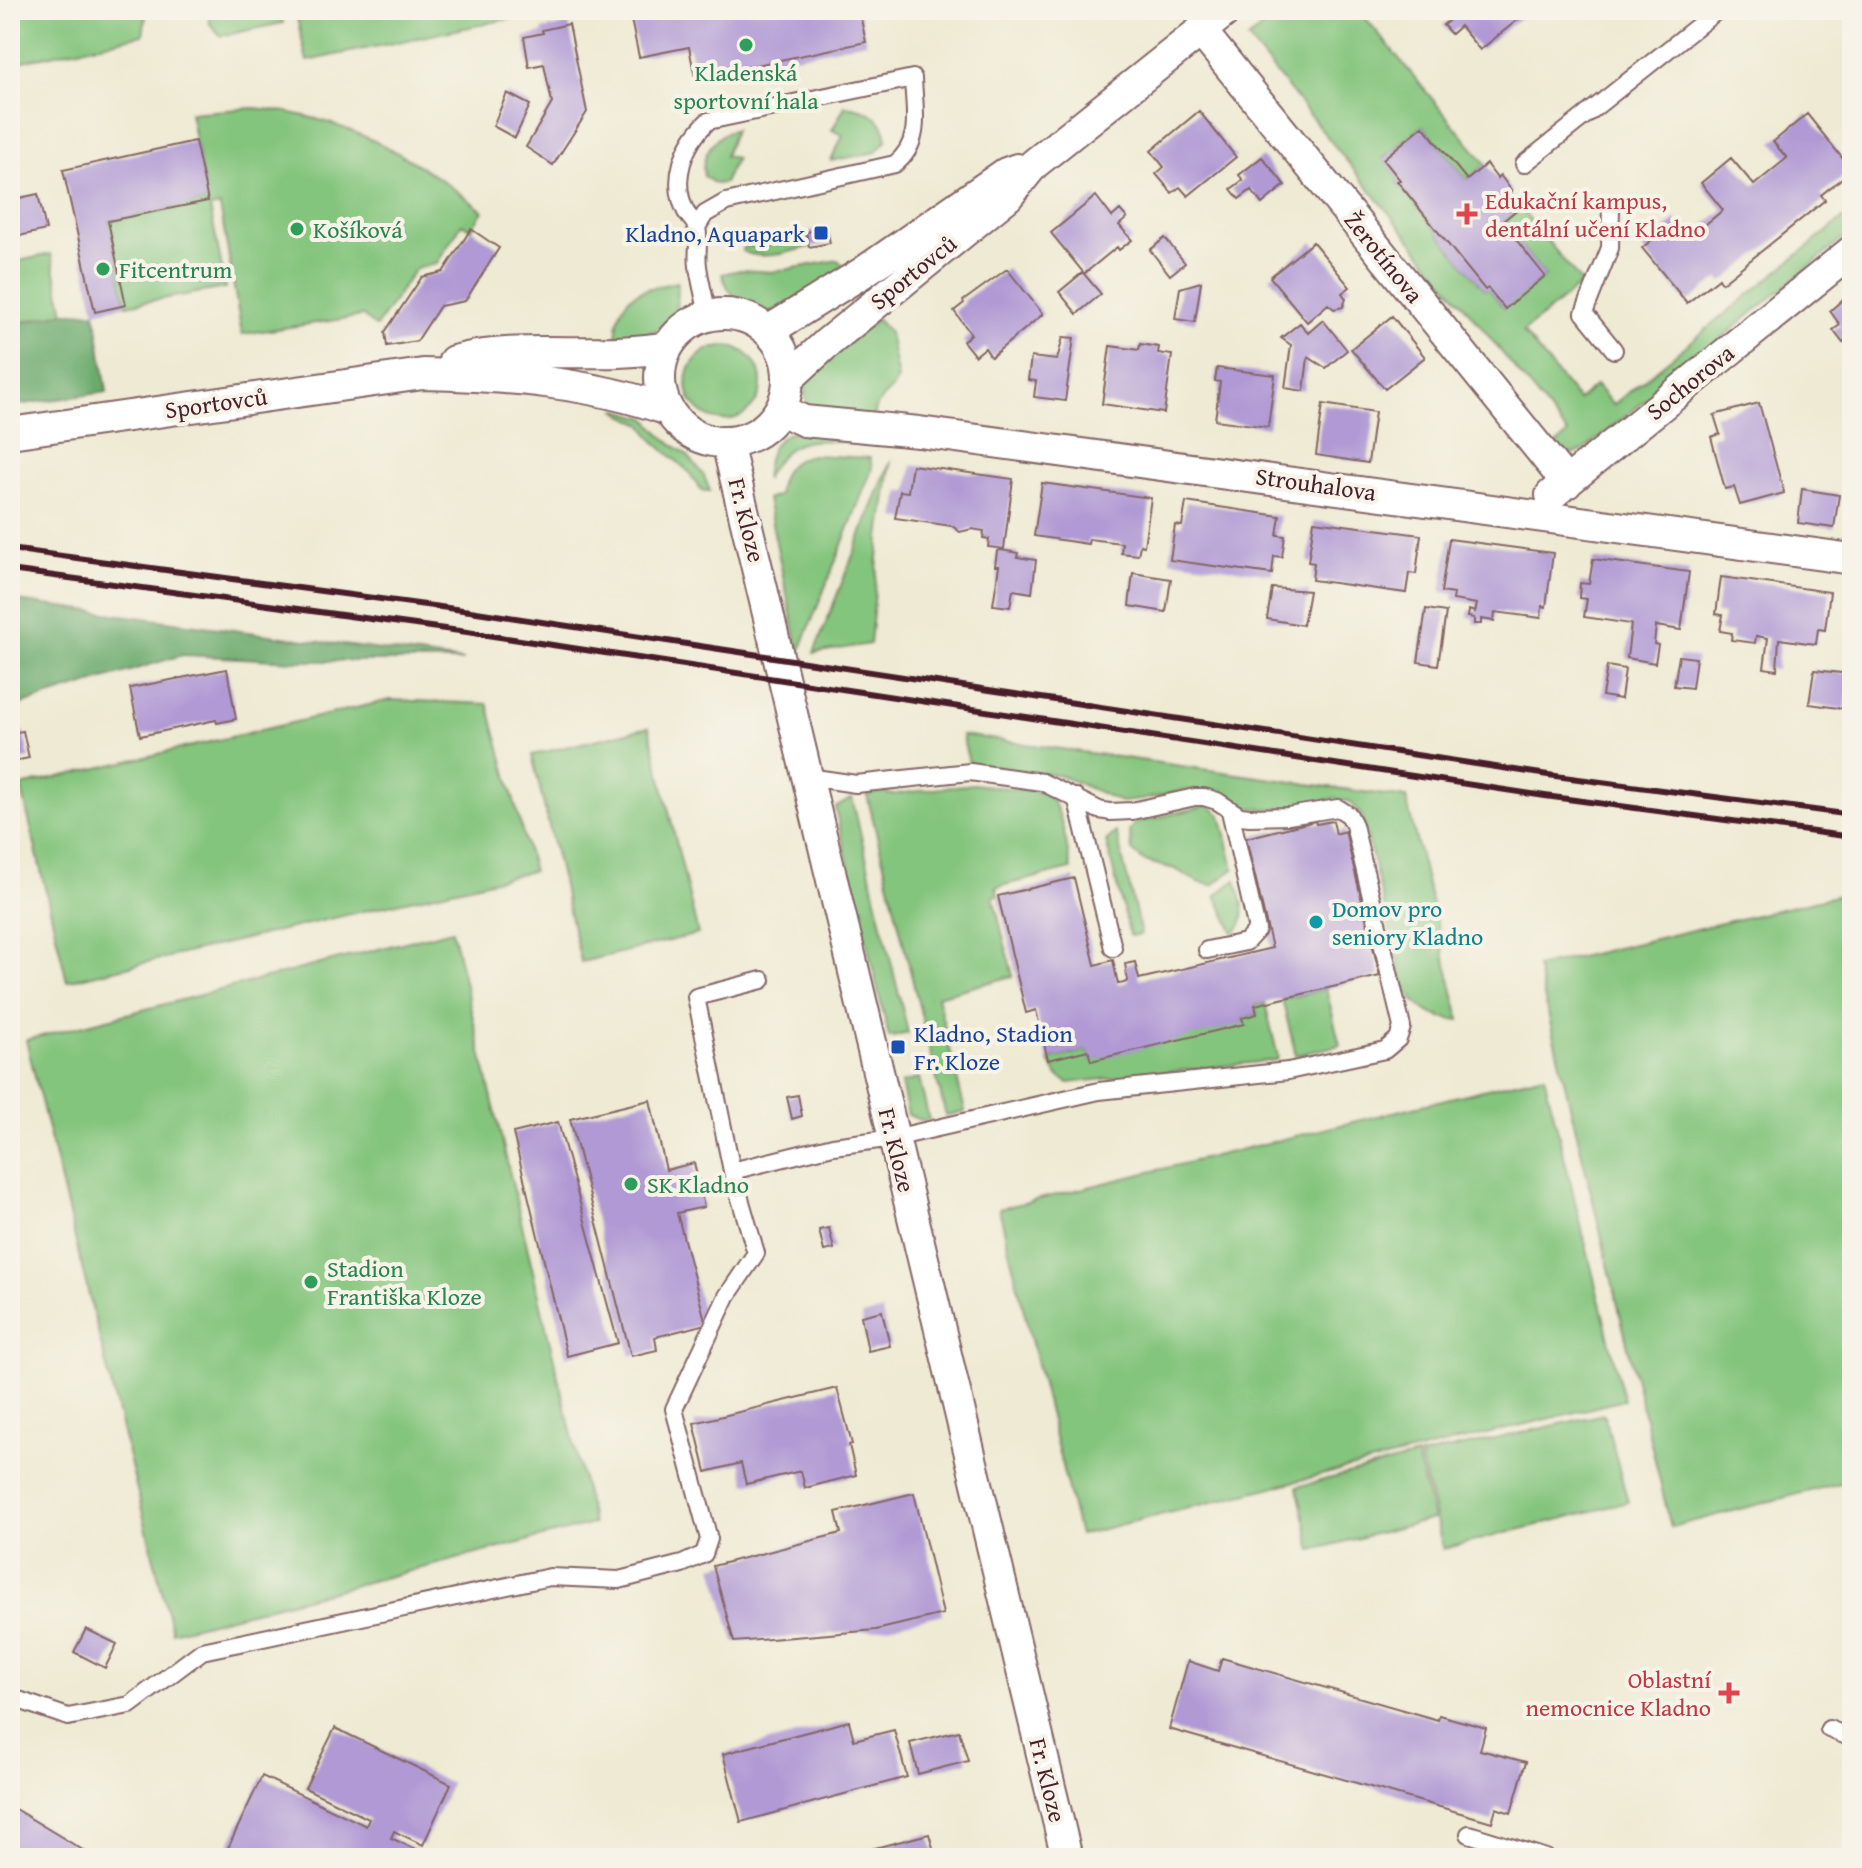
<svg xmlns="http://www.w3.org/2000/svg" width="1862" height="1868" viewBox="0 0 1862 1868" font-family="'Gentium Book Plus',serif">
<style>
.green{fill:#84c57d;stroke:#677254;stroke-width:2}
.forest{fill:#6baa6c;stroke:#5a644c;stroke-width:2}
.building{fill:#b099d4}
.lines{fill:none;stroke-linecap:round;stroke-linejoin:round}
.lane-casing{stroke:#846666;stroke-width:20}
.street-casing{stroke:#846666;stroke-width:34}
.lane{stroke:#fff;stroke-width:16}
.street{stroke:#fff;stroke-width:30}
.rail{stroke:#4a1f2b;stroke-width:6}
.leisure-dot{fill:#2e9e5b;stroke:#f7f3e8;stroke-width:3}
.health-dot{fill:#e0444e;stroke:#f7f3e8;stroke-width:3}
.transit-dot{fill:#1a4fb4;stroke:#f7f3e8;stroke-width:3}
.culture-dot{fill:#0f9aa8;stroke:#f7f3e8;stroke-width:3}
.labels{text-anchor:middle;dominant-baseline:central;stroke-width:8;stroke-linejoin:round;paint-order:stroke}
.leisure-label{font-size:24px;fill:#27864d;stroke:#f7f3e8;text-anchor:start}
.health-label{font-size:24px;fill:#be3a42;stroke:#f7f3e8;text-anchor:start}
.transit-label{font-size:24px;fill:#164399;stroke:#f7f3e8;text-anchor:end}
.street-label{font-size:24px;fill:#4a1f2b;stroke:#f7f3e8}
.culture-label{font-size:24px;fill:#0d838f;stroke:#f7f3e8;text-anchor:start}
</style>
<rect width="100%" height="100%" fill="#f7f3e8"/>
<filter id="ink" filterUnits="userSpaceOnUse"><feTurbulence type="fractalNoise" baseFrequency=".0125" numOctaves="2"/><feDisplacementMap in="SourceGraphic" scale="16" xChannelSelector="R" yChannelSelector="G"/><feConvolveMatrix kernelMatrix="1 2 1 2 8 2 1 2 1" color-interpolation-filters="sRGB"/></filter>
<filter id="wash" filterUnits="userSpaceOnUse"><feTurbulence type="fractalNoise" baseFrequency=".006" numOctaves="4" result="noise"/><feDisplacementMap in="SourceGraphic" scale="32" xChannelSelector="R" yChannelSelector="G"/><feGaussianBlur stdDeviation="1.8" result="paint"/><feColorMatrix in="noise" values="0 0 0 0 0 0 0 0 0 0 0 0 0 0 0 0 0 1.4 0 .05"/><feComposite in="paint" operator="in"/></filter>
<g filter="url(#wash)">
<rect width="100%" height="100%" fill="#efead3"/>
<path class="green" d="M10,10H147L143,35L10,64Z
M207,10H280L283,23L221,36L210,24Z
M295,10H551L307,61Z
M1284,10H1359L1486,164L1467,180L1423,126L1383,158L1400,180L1397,182L1485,290L1488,288L1504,308L1545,276L1502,222L1520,207L1582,283L1523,332L1578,400L1596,385L1613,405L1852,211V232L1584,450C1572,456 1564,456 1554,447L1568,434L1248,39Z
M845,106C866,108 884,117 887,139L876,152L831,161L843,135L832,130Z
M253,108C341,114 415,157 483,211L471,229L462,224L437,263L415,269L376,327L363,316L242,334L220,206L210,208L226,288L126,305L108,221L207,201L190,113Z
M735,129L725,156L736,158L724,183L715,184L704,176C700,154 715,135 735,129Z
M797,236L807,237L809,247C789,252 762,261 742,251L743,248Z
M51,254L64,313L10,325V263Z
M838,260L846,270L772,313C746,311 730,299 722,274L740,270L773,272Z
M677,282C683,328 652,334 616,340C619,291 634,292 677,282Z
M877,319L889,333L898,379C891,397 876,394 874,419L808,407L804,387L809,376Z
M687 383a37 37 0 1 1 74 0a37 37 0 1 1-74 0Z
M615,409L646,418L663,437L688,456L704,476L710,491H703L699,487L688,471L655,442L641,423L622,415Z
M799,431L872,440L871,444C823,442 789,427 765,480C767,455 772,434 799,431Z
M813,455L870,458L872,469L799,653L767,499L778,496C780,473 789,458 813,455Z
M891,460L880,537L870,644L814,653Z
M390,700L488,704L533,871L67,981L21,786Z
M649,727L698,934L581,962L532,755Z
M962,735L1406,798L1460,1020C1435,1020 1417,1008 1404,987L1362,816L1350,802L1335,798L1286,809L1244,808L1196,790H1185L1141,800L1121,802L1062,776L969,763Z
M973,784L1042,792C1063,801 1066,847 1071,869L996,887L998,895L993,896L1013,976L937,996L965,1111L946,1116L867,795L888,792L889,795Z
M852,798L908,1033L892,1037H889L835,808Z
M1209,805L1221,815L1234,869L1213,885L1198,882L1175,869L1144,861L1132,851L1129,831L1135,823Z
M1116,832L1141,934L1130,936L1106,841Z
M1236,880C1241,898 1251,919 1234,933L1216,895Z
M1852,892V1480L1671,1527L1537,967Z
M452,930L593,1524L172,1632L26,1040Z
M1326,989L1340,1045L1296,1055L1282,999Z
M1265,1003L1278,1057L1276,1060L1068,1083L1058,1076L1048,1060L1088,1050L1091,1060L1243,1023L1242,1018L1257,1014L1255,1005Z
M1544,1075L1624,1400L1079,1535L999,1209Z
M919,1078L929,1120H920L908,1115L901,1084Z
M1604,1414L1628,1502L1443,1549L1420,1456Z
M1417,1456L1433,1519L1312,1550L1297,1487Z"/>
<path class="forest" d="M95,312L107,392L10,406V325L64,313Z
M10,600L463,661H295L182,655L10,708Z"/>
<g id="blocks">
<path class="building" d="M629,10H859L866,42L695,78L689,47L639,57Z
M1436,10H1530L1480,50L1460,26L1451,34L1443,25L1453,17L1449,12L1443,18Z
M569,24L587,112L553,165L526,147L552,103L544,64L529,67L524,37L543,33L542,30Z
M507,93L530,105L515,138L493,126Z
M1199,111L1236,157L1188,196L1180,187L1172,193L1156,174L1164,167L1151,151Z
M1807,114L1852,170L1821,195L1825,200L1722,283L1719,278L1687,303L1642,248L1676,220L1690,237L1723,210L1701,183L1731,158L1754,185L1787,158L1773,142Z
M1423,126L1467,180L1486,164L1497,178L1500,175L1512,191L1509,193L1520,207L1502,222L1545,276L1505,309L1488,288L1485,290L1397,181L1400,180L1383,159Z
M195,141L208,201L108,221L126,305L95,312L63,170Z
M1262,157L1285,185L1262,204L1251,190L1239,199L1231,189L1243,180L1239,175Z
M38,194L46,230L10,238V200Z
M1096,196L1112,217L1120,210L1127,218L1119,225L1132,240L1119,250L1117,247L1084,274L1101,294L1077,314L1059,292L1083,272L1051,233Z
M827,228L830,243L809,247L806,232Z
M471,229L499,248L465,301L440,306L417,341L387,346L385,332L422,277L443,272Z
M1165,238L1185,263L1170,275L1150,250Z
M1313,242L1350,287L1342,293L1346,299L1343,307L1334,309L1328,304L1307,322L1270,277Z
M1007,269L1043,314L991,357L985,348L975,356L963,341L971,334L954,311L964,303L963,301Z
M1201,282L1195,322L1175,319L1180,288Z
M1852,291V336L1843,343L1833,330L1840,325L1830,311Z
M1392,316L1425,357L1385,389L1351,349Z
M1323,320L1347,350L1326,368L1308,357L1304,391L1285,388L1291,345L1281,338L1300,323L1308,333Z
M1063,337L1074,338L1065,401L1034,397L1036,381L1028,380L1031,357L1057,360Z
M1140,344L1159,347L1158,353L1172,355L1164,413L1102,404L1110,346L1139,350Z
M1217,368L1275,375L1268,427L1215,420L1220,382L1215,381Z
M1759,403L1784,493L1740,505L1734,487L1725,489L1711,437L1720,434L1714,415Z
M1323,404L1375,412L1368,463L1316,455Z
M912,465L1013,479L1004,549L988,547L989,539L983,538L984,531L972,529L960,532L952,526L895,518L900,491L908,492Z
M1042,483L1151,498L1144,546L1140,545L1138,555L1121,553L1122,543L1089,539L1088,544L1034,536Z
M1802,489L1839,495L1834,528L1798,523Z
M1186,502L1280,516L1277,535L1285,536L1282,557L1274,556L1272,574L1170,560L1175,525L1182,526Z
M1314,521L1421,535L1416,574L1409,573L1406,593L1312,580L1314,563L1308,562Z
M1449,539L1553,553L1546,607L1542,606L1541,618L1495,612L1494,621L1481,619V624H1474V618L1468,617L1469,610L1475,612L1477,604L1453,600L1454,594L1441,592Z
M1001,550L1018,553L1017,557L1036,560L1032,593L1013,590L1010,607L993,605L999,566H995L997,551Z
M1593,559L1689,572L1681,630L1656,626L1654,644L1658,645L1655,663L1627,658L1631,624L1584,617L1587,599L1579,598L1580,583L1589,584Z
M1133,573L1171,579L1166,612L1129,606Z
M1721,577L1830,592L1825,630L1818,629L1816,644L1779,639L1777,670L1764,668L1768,638L1756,636L1755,643L1731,640L1732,633L1720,631L1723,615L1716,614Z
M1272,588L1309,591L1303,625L1267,619Z
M1426,609L1446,612L1438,665L1418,662Z
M1679,656L1696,658L1692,688L1674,686Z
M1607,666L1625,669L1621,699L1602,696Z
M227,669L236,719L217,723L216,720L140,736L130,688Z
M1814,670L1850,674L1846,709L1809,704Z
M23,731L29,758L10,762V733Z
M1315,821L1316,824L1333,821L1336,834L1345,831L1380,976L1255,1005L1257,1014L1242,1018L1244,1024L1091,1061L1088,1050L1048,1060L1036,1010L1026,1013L998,896L1074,878L1095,965L1113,960L1118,984L1124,983L1128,981L1125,964L1135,962L1139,979L1272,948L1246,838Z
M798,1095L802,1116L792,1119L787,1097Z
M650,1100L666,1170L694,1163L704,1207L677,1213L706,1324L655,1337L657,1350L631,1356L570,1119Z
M558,1122L618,1343L567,1356L513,1133Z
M829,1228L834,1249L824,1251L819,1230Z
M882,1311L890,1346L868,1351L861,1316Z
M837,1388L852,1444L849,1445L856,1475L805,1488L801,1471L746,1484L741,1463L706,1472L694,1423Z
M914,1493L943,1614L876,1630L734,1642L713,1566L841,1533L836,1512Z
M86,1629L117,1644L105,1668L74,1652Z
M1222,1658L1438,1720L1439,1715L1486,1728L1480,1750L1526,1762L1511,1813L1496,1808L1492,1822L1169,1729L1188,1661L1218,1671Z
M849,1721L854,1740L894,1730L907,1777L741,1822L723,1754Z
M335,1728L451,1784L423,1845L394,1831L391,1838L434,1858H250L228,1848L262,1776L366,1826L369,1819L305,1788Z
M959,1731L968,1761L918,1774L910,1743Z
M10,1806L96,1858H10Z
M929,1834L936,1858H849L848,1855Z"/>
</g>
</g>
<g filter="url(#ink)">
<use href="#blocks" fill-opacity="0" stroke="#846666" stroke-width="2"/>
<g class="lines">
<g class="lane-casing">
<path id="lane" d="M1524,164L1718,10
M1611,207L1610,248L1584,313L1614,350
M697,227L705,214L726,202L895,164C923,142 914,110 913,78L708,121C684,144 670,180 686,212C689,217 695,222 697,228C700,239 696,254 698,266C700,282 705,299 708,315
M1076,797L1113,948
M1207,950L1246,942L1257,930L1230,811
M762,980L696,997L732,1171L833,1146L894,1138L1099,1091L1288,1071L1385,1050L1398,1039L1402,1027L1354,825L1349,815L1338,808L1288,816L1250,817L1240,816L1217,801L1204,797H1195L1132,811L1110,812L1099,810L1042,782L970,772L856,784L808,777
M10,1697L68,1717L130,1705L202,1651L550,1577L619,1580L682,1564L704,1554L709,1539L674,1409L727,1296L756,1253L732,1171
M1829,1729L1852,1738
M1469,1834L1546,1858"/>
</g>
<g class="street-casing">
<path id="street" d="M1201,31L1567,483
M660 378a64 64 0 1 1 128 0a64 64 0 1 1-128 0Z
M768,331L862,273L1006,173L1017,169
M454,361C520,343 597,360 667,347
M789,378L826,344L1008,196L1034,164L1227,10
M781,410L804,421L919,432L1852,559
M10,433L423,374C505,376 590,382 668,410
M727,443L1067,1858
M1551,495L1852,251"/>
</g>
<use href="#lane" class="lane"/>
<use href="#street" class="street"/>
<path class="rail" d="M10,549L470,611L1548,775L1852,815
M10,570L467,632L1545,796L1852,837"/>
</g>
</g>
<g class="leisure-dot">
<circle cx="746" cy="45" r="8"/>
<circle cx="297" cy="229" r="8"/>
<circle cx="103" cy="269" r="8"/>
<circle cx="631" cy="1184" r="8"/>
<circle cx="311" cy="1282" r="8"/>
</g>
<g class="health-dot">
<path d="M1463 202h8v8h8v8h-8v8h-8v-8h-8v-8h8z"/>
<path d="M1725 1681h8v8h8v8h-8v8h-8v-8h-8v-8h8z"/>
</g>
<g class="transit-dot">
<rect x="813" y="225" width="16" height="16" rx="4"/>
<rect x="890" y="1039" width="16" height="16" rx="4"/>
</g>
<circle class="culture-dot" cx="1316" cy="922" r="8"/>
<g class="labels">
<g class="leisure-label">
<text x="746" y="72" text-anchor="middle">Kladenská<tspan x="746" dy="28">sportovní hala</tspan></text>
<text x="313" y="229">Košíková</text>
<text x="119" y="269">Fitcentrum</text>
<text x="647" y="1184">SK Kladno</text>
<text x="327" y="1268">Stadion<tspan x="327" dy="28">Františka Kloze</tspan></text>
</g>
<g class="health-label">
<text x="1485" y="200">Edukační kampus,<tspan x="1485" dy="28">dentální učení Kladno</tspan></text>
<text x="1711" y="1679" text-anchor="end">Oblastní<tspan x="1711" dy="28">nemocnice Kladno</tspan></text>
</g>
<g class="transit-label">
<text x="805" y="233">Kladno, Aquapark</text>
<text x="914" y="1033" text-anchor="start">Kladno, Stadion<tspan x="914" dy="28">Fr. Kloze</tspan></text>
</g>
<g class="street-label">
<text transform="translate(1384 257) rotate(51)">Žerotínova</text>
<text transform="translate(913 272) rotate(-39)">Sportovců</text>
<text transform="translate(1690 382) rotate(-39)">Sochorova</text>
<text transform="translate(216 403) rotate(-8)">Sportovců</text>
<text transform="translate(1316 484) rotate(8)">Strouhalova</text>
<text transform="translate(747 520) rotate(76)">Fr. Kloze</text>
<text transform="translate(897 1150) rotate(76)">Fr. Kloze</text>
<text transform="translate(1048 1780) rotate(76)">Fr. Kloze</text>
</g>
<g class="culture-label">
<text x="1332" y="908">Domov pro<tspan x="1332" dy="28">seniory Kladno</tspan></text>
</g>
</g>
<rect width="1862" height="1868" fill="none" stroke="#f7f3e8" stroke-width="40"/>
</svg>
